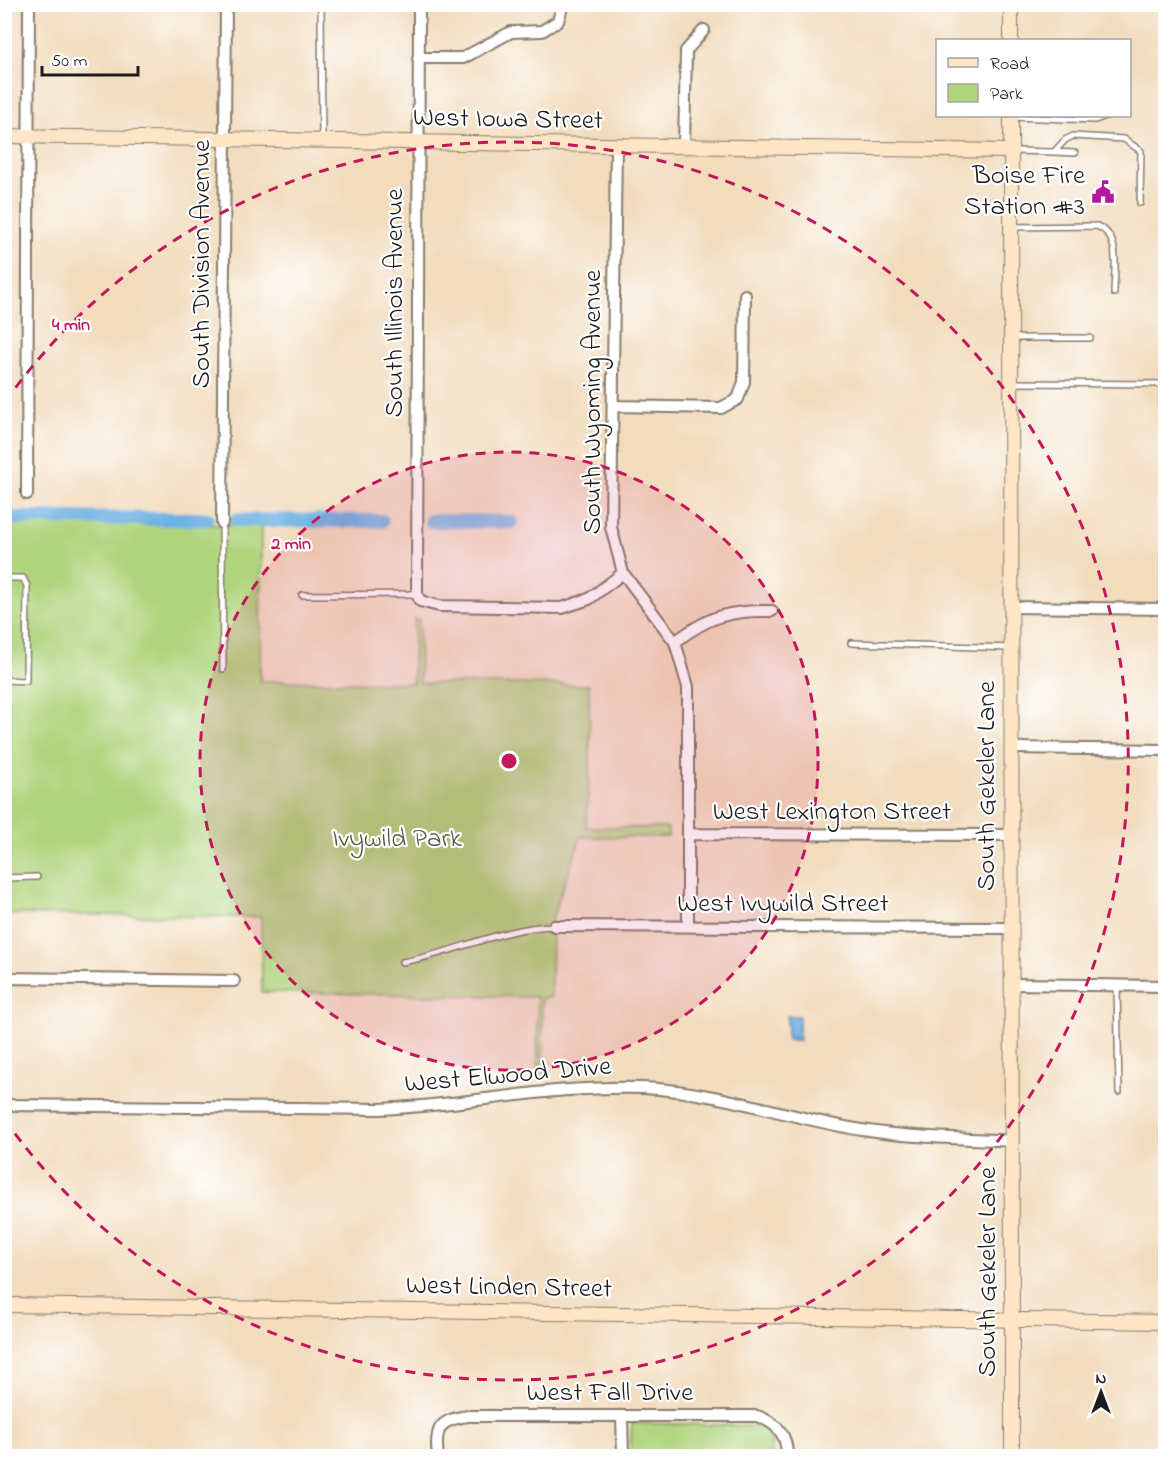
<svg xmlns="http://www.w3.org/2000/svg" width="1170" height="1461" viewBox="0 0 1170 1461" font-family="'Indie Flower',sans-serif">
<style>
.park{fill:#b0d47d;stroke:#66784c;stroke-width:1.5}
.water{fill:url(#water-ripples);stroke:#446680;stroke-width:1.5}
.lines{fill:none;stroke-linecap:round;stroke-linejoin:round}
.canal{stroke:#6db1e3;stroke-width:14}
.lane-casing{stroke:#877c6c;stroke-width:8}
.street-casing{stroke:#877c6c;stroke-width:14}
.secondary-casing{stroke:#877c6c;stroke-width:16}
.lane{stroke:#fff;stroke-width:5}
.street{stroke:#fff;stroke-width:10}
.secondary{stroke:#fde5c5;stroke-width:14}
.ring{fill:none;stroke:#c2185b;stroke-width:3;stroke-dasharray:10 8}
.labels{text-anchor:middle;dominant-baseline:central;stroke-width:4.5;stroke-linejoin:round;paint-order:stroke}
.street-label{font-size:27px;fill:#1c1c1c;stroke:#fff}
.poi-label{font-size:27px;fill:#1c1c1c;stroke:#fff;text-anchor:end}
.park-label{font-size:27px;fill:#505c3e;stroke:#fff}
.centre{fill:#c2185b;stroke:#fff;stroke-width:3}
.ring-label{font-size:18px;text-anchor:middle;font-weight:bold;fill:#c2185b;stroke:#fff;stroke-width:4.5;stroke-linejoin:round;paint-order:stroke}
</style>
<defs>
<pattern id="water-ripples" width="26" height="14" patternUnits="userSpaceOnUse" patternTransform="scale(1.5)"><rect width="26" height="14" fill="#6db1e3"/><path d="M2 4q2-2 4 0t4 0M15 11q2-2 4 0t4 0" fill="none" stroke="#598fb7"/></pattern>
</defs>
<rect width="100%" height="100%" fill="#fff"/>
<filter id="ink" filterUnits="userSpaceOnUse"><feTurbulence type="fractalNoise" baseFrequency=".0167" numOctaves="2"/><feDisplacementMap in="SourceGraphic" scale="12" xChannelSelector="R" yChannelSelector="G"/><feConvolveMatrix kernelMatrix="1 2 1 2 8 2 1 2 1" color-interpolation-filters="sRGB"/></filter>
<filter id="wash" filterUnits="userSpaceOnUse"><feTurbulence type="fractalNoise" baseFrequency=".008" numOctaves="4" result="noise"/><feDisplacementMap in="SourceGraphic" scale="24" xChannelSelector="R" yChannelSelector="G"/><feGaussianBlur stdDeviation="1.35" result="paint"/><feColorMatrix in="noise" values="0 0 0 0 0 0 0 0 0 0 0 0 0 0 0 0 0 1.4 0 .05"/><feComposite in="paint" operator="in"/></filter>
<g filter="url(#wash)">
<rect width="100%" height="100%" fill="#f2dcbd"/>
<path class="park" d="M5,524L261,525L260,681L413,683L414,619L419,620L420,683L589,685L590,766L586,827L668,828V837H581L552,918L551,997L542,998L543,1073H538L537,997L262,992L261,917L5,914Z
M632,1423L757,1426C772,1432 772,1442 772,1456H630Z"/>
<path class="water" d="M787,1016H799V1040H787Z"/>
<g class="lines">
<path class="canal" d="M4,518L207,519
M236,520L382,521
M431,521L511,522"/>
</g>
</g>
<g filter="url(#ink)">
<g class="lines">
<g class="lane-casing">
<path id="lane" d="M321,4L322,141
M1012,117L1095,120L1106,116
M1012,151L1054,152L1065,140L1073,136L1124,139L1141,151L1140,203
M1054,152L1075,153
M1012,227L1097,226C1122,236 1114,270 1114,293
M1013,338H1090
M1012,383L1165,384L1166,366
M222,523L223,669
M4,578H23L27,586L26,681L4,680
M302,595L417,594
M851,643L1011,648
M4,878L37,877
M402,962C454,954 501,927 554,926
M1117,986L1119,1092"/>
</g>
<g class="street-casing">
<path id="street" d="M419,4L417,594L420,601L439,606L562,608L589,599L623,573
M418,58H463L511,32L542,31L558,21L563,4
M616,145L611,527L623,573L675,642L688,687V926
M684,146L686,51L704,30
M614,406L721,408L738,399L744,382L745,295
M27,494L29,4
M222,523L226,4
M1011,607L1166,609
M675,642C709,616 729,610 772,611
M1011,748L1166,750
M688,834L1011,835
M554,926L1011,928
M4,978L234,981
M1011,984L1166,986
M4,1105L380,1109C468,1105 554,1085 643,1088C718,1091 788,1118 862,1130C911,1138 962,1138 1012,1141
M622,1416L623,1456
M438,1456C434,1428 440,1419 469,1416H757C777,1423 787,1434 787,1456"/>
</g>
<g class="secondary-casing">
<path id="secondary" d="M1011,40V4
M1011,116L1012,1456
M4,136L1011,151
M4,1305L1166,1322"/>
</g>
<use href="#lane" class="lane"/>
<use href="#street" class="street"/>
<use href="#secondary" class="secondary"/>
</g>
</g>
<circle cx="509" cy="761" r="309" fill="#c2185b" fill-opacity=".12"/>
<g class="ring">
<circle cx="509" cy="761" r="309"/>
<path d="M5 402A619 619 0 1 1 5 1120"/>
</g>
<defs>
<g id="civic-bare" transform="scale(1.8)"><path d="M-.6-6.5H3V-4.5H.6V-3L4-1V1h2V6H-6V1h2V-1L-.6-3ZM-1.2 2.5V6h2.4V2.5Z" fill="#b5179e" stroke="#fff" stroke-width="2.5" paint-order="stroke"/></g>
</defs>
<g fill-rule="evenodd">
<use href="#civic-bare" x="1103" y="192"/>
</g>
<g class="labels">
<g class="street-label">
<text transform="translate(508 120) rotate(1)">West Iowa Street</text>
<text transform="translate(202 264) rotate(-90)">South Division Avenue</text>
<text transform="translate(395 303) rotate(-90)">South Illinois Avenue</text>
<text transform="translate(593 402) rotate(-90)">South Wyoming Avenue</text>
<text transform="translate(987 786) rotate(-90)">South Gekeler Lane</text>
<text x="832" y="812">West Lexington Street</text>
<text x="783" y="904">West Ivywild Street</text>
<text transform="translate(508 1076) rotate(-5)">West Elwood Drive</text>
<text transform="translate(988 1272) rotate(-90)">South Gekeler Lane</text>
<text transform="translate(509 1288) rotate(1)">West Linden Street</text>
<text x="610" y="1393">West Fall Drive</text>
</g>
<g class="poi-label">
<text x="1085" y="176">Boise Fire<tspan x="1085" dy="31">Station #3</tspan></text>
</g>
<g class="park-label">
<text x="397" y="839">Ivywild Park</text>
</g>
</g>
<circle cx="509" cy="761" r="9" class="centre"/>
<g class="ring-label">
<text x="71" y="330">4 min</text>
<text x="291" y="549">2 min</text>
</g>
<rect width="1170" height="1461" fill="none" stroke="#fff" stroke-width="24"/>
<rect x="936" y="39" width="195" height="78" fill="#ffffff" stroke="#a4a4a4" stroke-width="1.5"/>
<rect x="948" y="58" width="30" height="9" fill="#fde5c5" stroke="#a4a4a4" stroke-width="1.5"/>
<text x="990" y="69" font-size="18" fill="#1c1c1c">Road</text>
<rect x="948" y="84" width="30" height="18" fill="#b0d47d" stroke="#a4a4a4" stroke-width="1.5"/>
<text x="990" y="99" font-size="18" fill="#1c1c1c">Park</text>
<g transform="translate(1101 1392)" stroke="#ffffff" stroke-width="4.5" paint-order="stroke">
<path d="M0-4.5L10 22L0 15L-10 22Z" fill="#1c1c1c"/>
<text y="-9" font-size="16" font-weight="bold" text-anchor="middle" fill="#1c1c1c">N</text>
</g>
<path d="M42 66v9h96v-9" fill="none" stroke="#1c1c1c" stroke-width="3"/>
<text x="51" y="66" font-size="18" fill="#1c1c1c" stroke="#ffffff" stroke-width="4.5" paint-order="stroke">50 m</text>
</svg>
